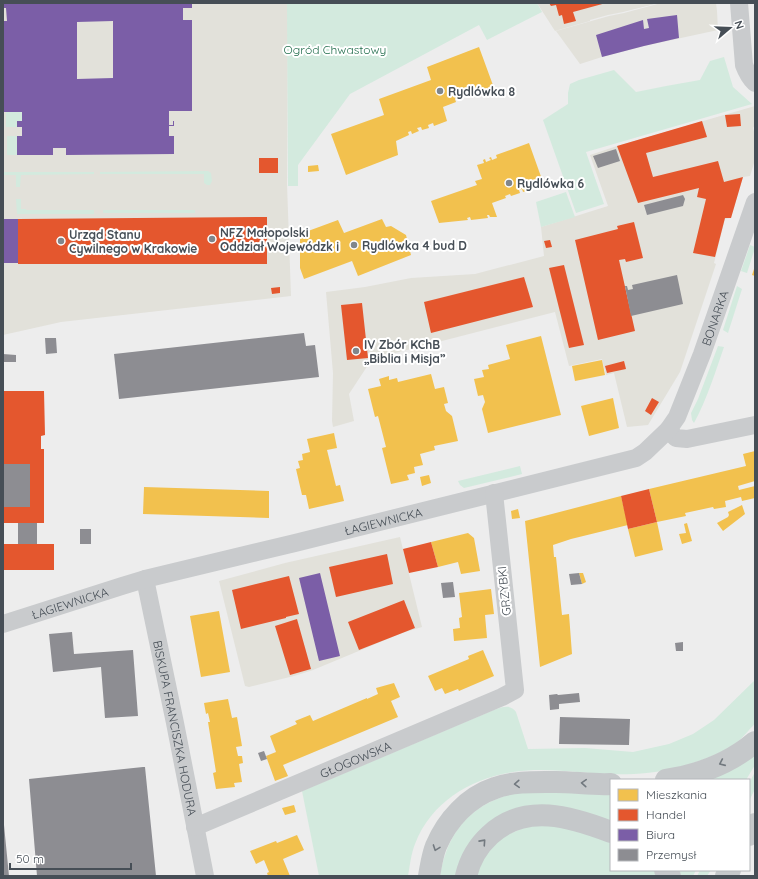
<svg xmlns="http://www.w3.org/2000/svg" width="758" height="879" viewBox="0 0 758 879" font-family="Quicksand,sans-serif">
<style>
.commercial{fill:#e2e1da}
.green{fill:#d3eade}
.homes{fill:#f2c14e}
.shops{fill:#e4572e}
.offices{fill:#7b5ea7;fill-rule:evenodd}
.industry{fill:#8d8d92}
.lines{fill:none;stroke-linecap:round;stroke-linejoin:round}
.minor{stroke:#c9cbcd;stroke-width:18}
.primary{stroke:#c5c8ca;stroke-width:22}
.oneway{stroke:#72797f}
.poi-dot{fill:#80868b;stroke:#fff;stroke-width:1.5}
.labels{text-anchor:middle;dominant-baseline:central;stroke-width:4;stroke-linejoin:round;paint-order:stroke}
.park-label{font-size:12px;fill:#216d4c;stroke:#fff}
.poi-label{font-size:12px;font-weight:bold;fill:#464e56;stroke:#fff;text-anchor:start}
.street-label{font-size:12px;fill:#464e56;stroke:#fff}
</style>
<rect width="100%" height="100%" fill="#ededed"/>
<path class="commercial" d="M3,3H288L287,184L291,296L61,322L3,335Z
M537,3H659L623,12L608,15L590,20V21L555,31Z
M661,3H716L717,11L718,30L644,46L602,57L580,64L556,31L609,16L624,13Z
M755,106V125L753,128L755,135V160L750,176L743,177L731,218L725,219L714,263L716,264L680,372L648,425L627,427L614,373L606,375L602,359L569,366L555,312L372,359L349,394L354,421L333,427L332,421L333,373L326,292L365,287L411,278L475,274L544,256L541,227L608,206L590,155L617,146Z
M400,537L422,627L402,633L313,670L294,676L249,687L245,686L219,581L285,563Z"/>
<path class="green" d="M287,3H537L542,12L487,40L479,25L350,94L298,165V186H288Z
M724,57L733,87L752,104L586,152L604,204L576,213L543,120L568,104V93L570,84L579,80L614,70L636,92L666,86L700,80L710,61Z
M6,112H22V121H17V127H6Z
M7,136H17V155H7Z
M208,171L211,173L212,181L210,185H207L204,183V174H100V172Z
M3,172H94V174L21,175L20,187H16V175H3Z
M566,192L575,217L541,227L536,202Z
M16,199H21V209H26V210H94V214H17Z
M103,210H195V213H103Z
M750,245L755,247V248L747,273L741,271Z
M737,286L742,289L728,333L723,330Z
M718,346L724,347C715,373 707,399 694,423L692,420L691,413L698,399Z
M520,466L522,474L464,488L460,485L458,481Z
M755,680C755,692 755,703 755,714C755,716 756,721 755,723C754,725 751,728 749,730C740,741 734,745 721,752C696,764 662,773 634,774C600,776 567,769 534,770C484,772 434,795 415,844C411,854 410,865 408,876H319L302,791L489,712C497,709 510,702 516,712L528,749L585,748L633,752L669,744L693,734L714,720Z
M755,754V765L746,780H703Z
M755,772V789L749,801V783Z
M524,791L611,793V821L498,816L484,826L456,876H440C445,845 459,818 488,803C499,797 511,794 524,791Z
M540,821L611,840V870H655L660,876H472L490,842Z
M677,870H696L693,876H680Z
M700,870H711L707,876H697Z"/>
<path class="homes" d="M479,47L494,88L484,92L483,89L479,90L480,93L473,96L472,93L455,99L456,102L443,107L447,121L434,126L433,123L428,125L429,128L422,130L421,127L417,128L419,131L412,134L411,131L408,132L409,135L396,141L398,155L346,175L331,134L384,115L379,99L431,80L427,67Z
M529,143L544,185L535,188L534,185L529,187L530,190L523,192L522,189L519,190L520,193L511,196L510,194L505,196L506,198L492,203L497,217H490L489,215H487L488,218L471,220L470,217L467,218L468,220L439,223L431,201L477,185L475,181L482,179L477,165L484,163L483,160L485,159L486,162L491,160L489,158L491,157L492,160L497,158L496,155Z
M318,165L319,171L308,172V166Z
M382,219L386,227L391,226L406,235L411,255L358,276L352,261L304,279L300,268V234L338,220L344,233Z
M755,266V276L752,275Z
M541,336L561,415L488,433L482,409L485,402L483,395L478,396L474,379L484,377L482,370L489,369L488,365L510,359L506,345Z
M602,360L605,375L575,381L572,366Z
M431,374L435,389L444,387L448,403L444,404L446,411L452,416L458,441L434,446L435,450L420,454L423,465L414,467L415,473L407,475L409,480L391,484L382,448L386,447L378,416L375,417L368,389L381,386L379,379L389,376V380L397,378L398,382Z
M613,398L619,428L589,436L581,406Z
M334,433L337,448L327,450L336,486L340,485L344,501L309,509L306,495H302L296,469L300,468L298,461L303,460L302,454L310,452L307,439Z
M755,451V481L738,486L739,490L755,486V498L742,501L741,497L725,501L726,507L714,509L713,507L685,513L686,516L657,522L649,489L746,466L743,454Z
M429,475L431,483L422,486L420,477Z
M144,487L269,491V518L143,514Z
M621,496L628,525L571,539L553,545L554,557H556L562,615L569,614L572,654L540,667L525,521Z
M742,505L745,514L723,531L717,523L728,517L729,515L728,512Z
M518,509L520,518L512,519L511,511Z
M657,522L663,550L635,557L628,529Z
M687,523L692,541L682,544L679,534L686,533L684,524Z
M468,533L474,538L480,571L461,574L458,562L438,567L431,542Z
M579,573H583L586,582L582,584Z
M491,589L494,614L485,615L487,638L454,641L453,629L460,628L459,618L462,617L459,593Z
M219,611L230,672L201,677L190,616Z
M483,650L494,676L459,691L458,689L445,694L442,688L435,691L428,676L469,659L468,656Z
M394,683L400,697L391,701L398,717L283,765L288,776L275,781L266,756L276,752L270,736L297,724L295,721L310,715L313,721L367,698V699L378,694L376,688Z
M228,699L232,718L237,717L242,746L236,747L238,756H242L243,763L239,764L242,782L234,783L235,787L216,789L213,773L216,772L208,722H210L208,713L206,714L204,703Z
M294,805L296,812L285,815L282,808Z
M297,835L304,850L283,859L290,876H268L267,873L269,872L264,860L256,864L250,851L276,841L277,843Z"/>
<path class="shops" d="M549,3H606L573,12L576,21L564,24L562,15L559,16L556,5L551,6Z
M740,114L741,126L727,127L725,115Z
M702,121L707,137L646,153L653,177L718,161L724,182L743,177L731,218H725L715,257L693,253L706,199L697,197L699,188L638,203L617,146Z
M259,158H278V173H259Z
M267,217V264H18V219Z
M634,222L643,258L626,262L625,259L619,260L635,331L598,340L575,240L618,229L617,226Z
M550,240L552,247L546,248L544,241Z
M564,265L584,345L569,348L549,268Z
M524,277L533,307L431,333L424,302Z
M280,287V293L272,294L271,288Z
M362,303L368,358L347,360L341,305Z
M624,361L626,369L607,373L605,366Z
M3,391H44L45,435L41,436V449H44V523H3V507H30V464H3Z
M652,398L659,402L651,415L645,411Z
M649,489L657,522L628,529L621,496Z
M431,542L438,567L409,573L403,549Z
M3,544H54V570H3Z
M387,554L393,584L336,597L329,567Z
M289,576L299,614L286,617V618L241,629L232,590Z
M404,600L415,628L359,650L348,622Z
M297,619L311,669L290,675L275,626Z"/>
<path class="offices" d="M3,3H192V8H183V20H192V111H169V125H173V121H174V126H169V136H174V154L66,155V148H53V155H17V136H22V127H17V121H22V112H3V21H7L6,8H3ZM113,21V78L77,79V22Z
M677,15L679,38L644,46L602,57L596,35L643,20L644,29L649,28L647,19Z
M3,219H18V263H3Z
M320,573L340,656L319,661L299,578Z"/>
<path class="industry" d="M616,149L620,161L598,168L593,156Z
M683,195L685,199L683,206L647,215L644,205Z
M677,275L683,304L631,316L625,286H627L628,290L633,289L632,285Z
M304,333L306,346L315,345L319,377L119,399L114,354Z
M45,338H56L57,353L46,354Z
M3,354L16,355V362H3Z
M3,464H30V507H3Z
M18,523H37V544H18Z
M80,529H91V544H80Z
M579,573L582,584L571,585L569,574Z
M453,582L455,597L443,598L441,583Z
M72,632L74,654L133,650L138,716L105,718L101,667L53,672L49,634Z
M683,642V651H676L675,643Z
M579,693L580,702L559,704V709L550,710L549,695L557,694L558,695Z
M560,717L630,719L629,745L559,744Z
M264,751L267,759L261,761L258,753Z
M143,767H145L156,876H37L29,779Z
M3,825H4L9,876H3Z"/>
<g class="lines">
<g class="minor">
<path d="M739,3L744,65C747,73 750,78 755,83"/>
<path d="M668,430L676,438L687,439L755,425"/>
<path id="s1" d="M145,579L175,723L205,876"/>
<path id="s2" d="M3,624L122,586L145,579L295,543L636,458L645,452L668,430L677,417L702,354L755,202"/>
<path id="s3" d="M195,827L502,697L515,690L494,493"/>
</g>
<path class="primary" d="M666,780C699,775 729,764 755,742
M749,835L755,824
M665,870L670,876
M429,876C431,866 432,856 436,846C447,820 468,797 495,788C513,781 537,782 556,782C574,782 593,785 611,784
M466,876C470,859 478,846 490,835C525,802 572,817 611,832
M726,876L730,870"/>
</g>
<defs><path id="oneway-chevron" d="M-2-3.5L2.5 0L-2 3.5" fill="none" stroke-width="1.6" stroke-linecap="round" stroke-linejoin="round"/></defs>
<g class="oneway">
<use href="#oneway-chevron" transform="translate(722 763) rotate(156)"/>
<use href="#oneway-chevron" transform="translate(584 783) rotate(-176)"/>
<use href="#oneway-chevron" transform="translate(517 784) rotate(176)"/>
<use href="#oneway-chevron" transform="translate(483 842) rotate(-48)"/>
<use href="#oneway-chevron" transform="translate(436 848) rotate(110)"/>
</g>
<g class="poi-dot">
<circle cx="440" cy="91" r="4"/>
<circle cx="509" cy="183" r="4"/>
<circle cx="212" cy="239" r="4"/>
<circle cx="61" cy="241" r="4"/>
<circle cx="354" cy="245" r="4"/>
<circle cx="356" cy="351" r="4"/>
</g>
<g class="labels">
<g class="park-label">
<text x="335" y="49">Ogród Chwastowy</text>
</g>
<g class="poi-label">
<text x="448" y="91">Rydlówka 8</text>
<text x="517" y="183">Rydlówka 6</text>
<text x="220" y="232">NFZ Małopolski<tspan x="220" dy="14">Oddział Wojewódzk i</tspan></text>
<text x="69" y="234">Urząd Stanu<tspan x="69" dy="14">Cywilnego w Krakowie</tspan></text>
<text x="362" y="245">Rydlówka 4 bud D</text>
<text x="364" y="344">IV Zbór KChB<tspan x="364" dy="14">„Biblia i Misja”</tspan></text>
</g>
<g class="street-label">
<text stroke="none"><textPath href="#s2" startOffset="819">BONARKA</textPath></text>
<text stroke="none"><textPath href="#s2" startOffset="394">ŁAGIEWNICKA</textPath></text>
<text transform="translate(504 591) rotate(-96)">GRZYBKI</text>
<text stroke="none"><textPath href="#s2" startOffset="70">ŁAGIEWNICKA</textPath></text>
<text stroke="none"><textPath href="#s1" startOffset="152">BISKUPA FRANCISZKA HODURA</textPath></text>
<text stroke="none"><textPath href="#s3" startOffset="174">GŁOGOWSKA</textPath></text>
</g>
</g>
<rect width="758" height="879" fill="none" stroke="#464e56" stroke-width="8"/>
<rect x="610" y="779" width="140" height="92" fill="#ffffff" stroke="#b5b8bb"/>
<rect x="618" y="789" width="20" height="12" fill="#f2c14e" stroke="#b5b8bb"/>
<text x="646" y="799" font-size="12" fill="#464e56">Mieszkania</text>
<rect x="618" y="809" width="20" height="12" fill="#e4572e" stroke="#b5b8bb"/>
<text x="646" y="819" font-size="12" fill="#464e56">Handel</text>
<rect x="618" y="829" width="20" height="12" fill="#7b5ea7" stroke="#b5b8bb"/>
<text x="646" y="839" font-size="12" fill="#464e56">Biura</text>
<rect x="618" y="849" width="20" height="12" fill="#8d8d92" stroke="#b5b8bb"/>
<text x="646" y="859" font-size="12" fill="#464e56">Przemysł</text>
<g transform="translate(730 28) rotate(71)" stroke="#ffffff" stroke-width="3" paint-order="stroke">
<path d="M0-3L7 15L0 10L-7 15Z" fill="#464e56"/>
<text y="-6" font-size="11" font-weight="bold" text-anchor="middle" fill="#464e56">N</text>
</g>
<path d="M10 863v6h121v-6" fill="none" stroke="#464e56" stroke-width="2"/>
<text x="16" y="863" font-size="12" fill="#464e56" stroke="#ffffff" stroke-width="3" paint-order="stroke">50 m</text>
</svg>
